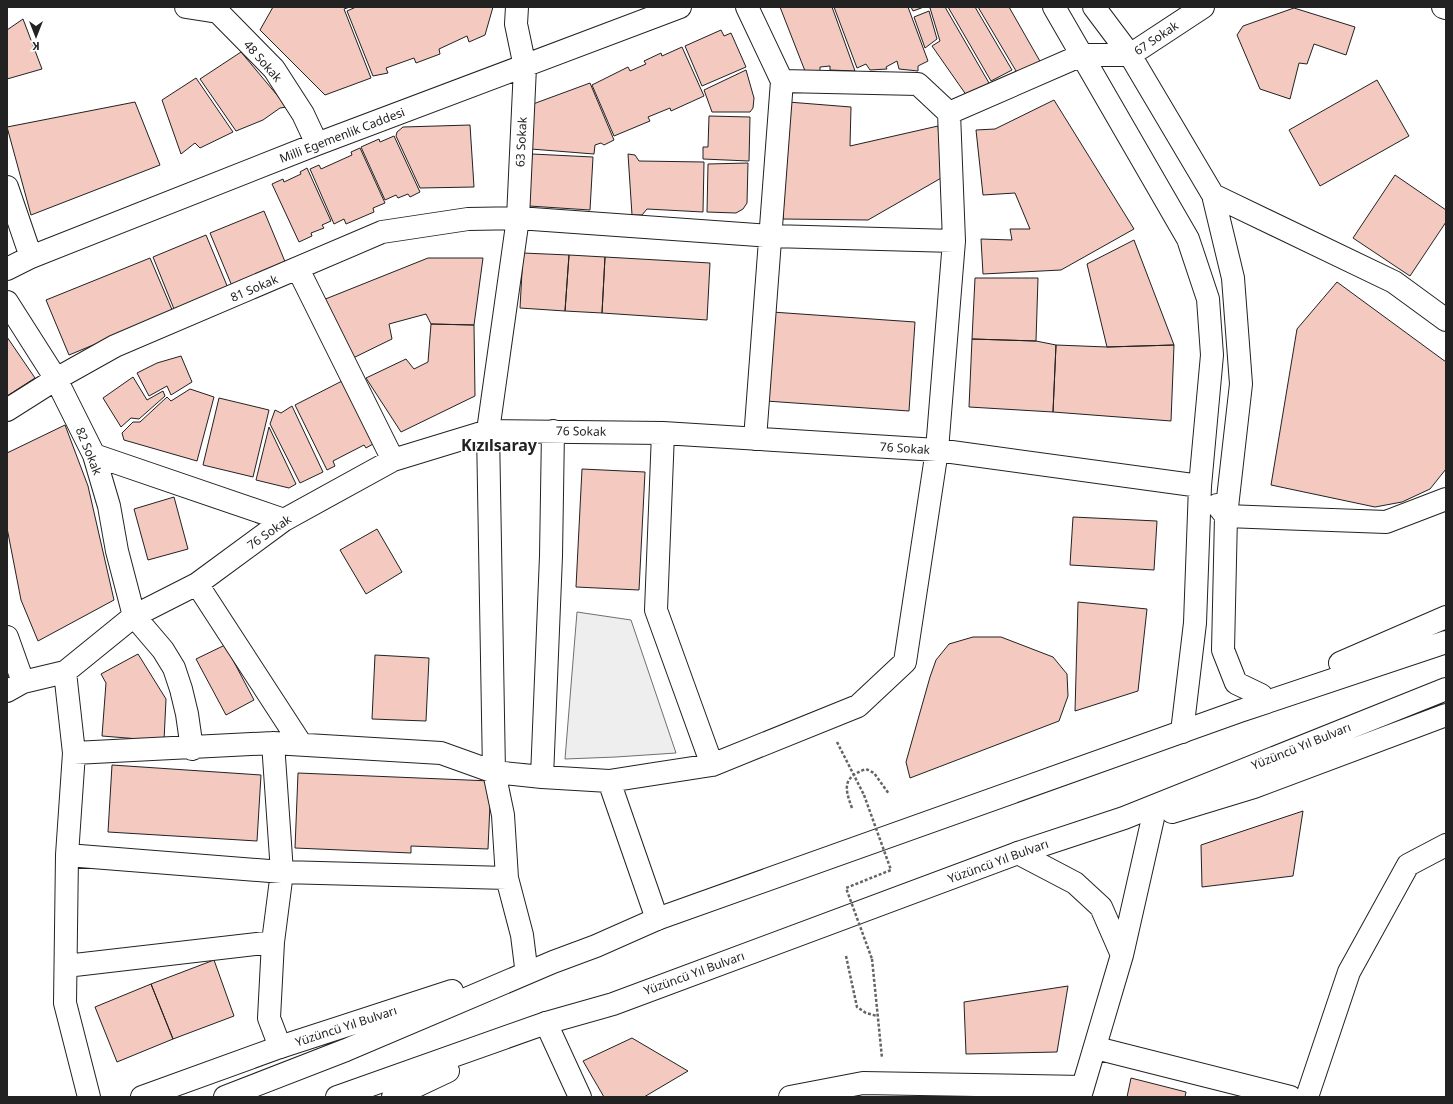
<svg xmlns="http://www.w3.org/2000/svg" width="1453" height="1104" viewBox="0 0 1453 1104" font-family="'Noto Sans',sans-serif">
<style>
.green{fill:#eee;stroke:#6f6f6f}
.building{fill:#f3c9c0;stroke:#222}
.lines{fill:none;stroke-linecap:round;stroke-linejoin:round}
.minor-casing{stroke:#222;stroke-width:24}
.major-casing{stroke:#222;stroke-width:24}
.path{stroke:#646464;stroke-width:2.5;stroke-dasharray:3 2;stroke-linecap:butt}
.minor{stroke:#fff;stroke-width:22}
.major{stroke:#fff;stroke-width:22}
.path-bridge{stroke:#646464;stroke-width:2.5;stroke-dasharray:3 2;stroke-linecap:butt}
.labels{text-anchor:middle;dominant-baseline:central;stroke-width:3;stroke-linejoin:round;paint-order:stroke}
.street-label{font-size:12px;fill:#222;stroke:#fff}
.district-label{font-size:16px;font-weight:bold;fill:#222;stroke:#fff}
</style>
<rect width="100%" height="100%" fill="#fff"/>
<path class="green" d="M577,612L631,620L676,753L616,757L565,759Z"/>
<path class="building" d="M273,7H350L344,9L371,78L325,95L260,30Z
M356,7H493L485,35L469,42L467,36L439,49L440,54L416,63L414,58L386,68L388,73L373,76L347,11Z
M780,7H832L855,71L830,70V66L820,67V71H805Z
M834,7H908L928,61L918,66V71L899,69L897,61L886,67L887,69L870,70L866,64L857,68Z
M911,7H924L913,11Z
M933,7H945L989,83L967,96L932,46L940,41L930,8Z
M948,7H975L1012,70L991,81Z
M978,7H1009L1041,63L1019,76Z
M1294,8L1355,27L1346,55L1314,44L1307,64L1299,63L1290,99L1260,89L1237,35L1243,26Z
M929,11L937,39L925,48L914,17Z
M23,19L42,69L7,79V30Z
M721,30L724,36L731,33L746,67L702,86L685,46Z
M682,47L704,96L671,111L670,108L648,117L650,121L614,136L592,85L628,67L630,71L646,64L644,61L661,53L662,56Z
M241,52L287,107L280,108L263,120L236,131L200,79Z
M746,70L754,98L753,108L750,112H712L704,90Z
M196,78L233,132L200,148L195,143L181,154L162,100Z
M1377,80L1409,136L1320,186L1289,130Z
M590,83L614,140L604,145L601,143L595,145L594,154L531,149L533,104Z
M1054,100L1134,229L1061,270L983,274L981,239L1012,240L1010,229H1030L1015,193L983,195L976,130L995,129Z
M135,102L160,165L31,215L7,127Z
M788,102L851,107L850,146L938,126L943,177L868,220L783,219Z
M709,116L750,117L749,161L703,159V147H708Z
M470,125L474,187L420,188L396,136L397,132L403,127Z
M394,136L420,192L410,197L408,194L398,198L396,195L385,200L361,147L379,139L380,142Z
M360,148L385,203L373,208L374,212L346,224L344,219L334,224L310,169L319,165L321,169L352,155L351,152Z
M532,154L593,157L590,210L529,206Z
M628,154L635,155L639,161L704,162L703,212L647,209L642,215H632Z
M748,163L747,203L743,209L736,213L707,212L708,164Z
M307,168L331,221L322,225L324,228L311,233L312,236L299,242L272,184L283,179L284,182L301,174L300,172Z
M1395,175L1446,210V222L1410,276L1353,238Z
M264,211L286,264L232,286L210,233Z
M206,235L228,288L174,309L153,257Z
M1134,240L1174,345L1107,347L1087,264Z
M523,253L569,255L565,311L520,308Z
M569,255L605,257L602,313L565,311Z
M605,257L710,263L707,320L602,313Z
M150,258L173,312L69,355L46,300Z
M428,258H483L474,325L431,324L426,314L389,324L392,339L351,359L323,300Z
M975,278H1038L1036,341L972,339Z
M1337,282L1446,362V469L1430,489L1402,502L1375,507L1271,485L1297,329Z
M772,312L915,322L909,411L766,401Z
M431,324L474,325L475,396L401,432L366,378L406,359L414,369L428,362Z
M7,337L35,378L7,396Z
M972,339L1036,341L1056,345L1053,412L969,407Z
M1056,345L1107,347L1174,345L1171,421L1053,412Z
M181,356L192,382L171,395L167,386L149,396L137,373L157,363Z
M133,377L147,400L163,391L165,396L139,419L131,418L121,427L103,398Z
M342,381L373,444L366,448L364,445L333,461L335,466L327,470L295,405Z
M190,389L214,397L197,461L124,440L122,433L133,422H140L167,397L171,401Z
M219,398L269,410L253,477L203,465Z
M292,406L323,472L300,483L270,424L275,410L281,413Z
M65,425L88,486L114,600L38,641L21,600L7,528V453Z
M269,427L296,484L289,488L256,480Z
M582,469L645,472L639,590L576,587Z
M174,497L188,549L148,560L134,509Z
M1073,517L1157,521L1154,570L1070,565Z
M377,529L402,572L366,594L340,550Z
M1078,602L1147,609L1138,691L1075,711Z
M973,637H1001L1053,657L1067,674L1068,696L1059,721L910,778L906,762L930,677L936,660L949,644Z
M225,645L254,700L226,715L196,659Z
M138,654L166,699L164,741L102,736L106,683L101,674Z
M375,655L429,658L426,721L372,719Z
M112,765L261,775L257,841L108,832Z
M298,773L491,781L488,849L411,846V853L295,848Z
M1303,811L1293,876L1202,887L1201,845Z
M214,960L234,1016L173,1039L151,984Z
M151,984L173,1039L117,1062L95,1007Z
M1068,986L1057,1052L966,1054L964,1002Z
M632,1038L688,1071L644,1097H604L583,1061Z
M1131,1078L1186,1092L1185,1097H1127Z"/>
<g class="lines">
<g class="minor-casing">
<path id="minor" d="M186,7L218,12L274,69L303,114L317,144
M517,7L516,24L525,67L518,218L488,431L494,772L503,815L507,878L522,935L526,967
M747,7L782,81L755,439
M1054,7L1188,239L1208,299L1212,355L1200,486L1195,623L1182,732
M1094,7L1130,55L1213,195L1233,278L1241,384L1226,516L1223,650L1236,683L1261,695
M1443,7L1446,8
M782,81L918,84L949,113
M7,187L31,257
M1213,195L1394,282L1446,320
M7,269L31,257L317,144L680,7
M298,269L393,460
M7,302L56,379L94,455L109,506L117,551L134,616L163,650L174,668L181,689L187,714L192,749
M7,410L56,379L115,346L382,232L468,219L518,218L771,236L954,241
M663,433L656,610L712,765
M94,455L284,520
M1217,505L1226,516L1386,522L1446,499
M197,584L301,744
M7,637L23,682
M65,672L74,753L67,855L65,1003L89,1097
M7,691L23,682L65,672L134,616L197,584L284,520L393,460L488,431L663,433L937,450L1200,486
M273,743L282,872L273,942L269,1018L280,1047
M74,753L273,743L441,753L494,772L542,777L609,781L712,765L858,706L905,662L937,450L954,241L949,113L1082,55H1130L1203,7
M542,777L551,556L553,431
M609,781L657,919
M1018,853L1075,883L1101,907L1122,955
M67,855L282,872L507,878
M66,966L273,942
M546,1023L580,1097
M1096,1048L1290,1097
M790,1097L863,1083L1083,1087
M1080,1097L1122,955L1153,818
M1307,1097L1349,972L1408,865L1446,845"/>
</g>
<g class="major-casing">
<path id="major" d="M1340,663L1446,617
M1172,812L1254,787L1446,715
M142,1097L280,1047L452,991
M225,1097L346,1050L553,962L596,946L657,919L1240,711L1446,642
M337,1097L546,1023L613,1004L1018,853L1124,818L1446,689
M393,1097L448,1071"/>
</g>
<path class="path" d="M837,742L864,795
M852,808C844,787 843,777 866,769L874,773L889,794
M846,956L857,1007L866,1013L877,1016
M872,959L882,1058"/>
<use href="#minor" class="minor"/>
<use href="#major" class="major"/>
<path class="path-bridge" d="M864,795L891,870L846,888L872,959"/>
</g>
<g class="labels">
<g class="street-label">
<text transform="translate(1156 38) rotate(-34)">67 Sokak</text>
<text transform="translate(263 61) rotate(49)">48 Sokak</text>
<text transform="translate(342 135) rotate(-21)">Milli Egemenlik Caddesi</text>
<text transform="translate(521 142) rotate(-87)">63 Sokak</text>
<text transform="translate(254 288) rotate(-23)">81 Sokak</text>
<text transform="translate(581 431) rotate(1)">76 Sokak</text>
<text transform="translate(905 448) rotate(4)">76 Sokak</text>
<text transform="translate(89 451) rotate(68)">82 Sokak</text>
<text transform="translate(269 532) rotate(-35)">76 Sokak</text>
<text transform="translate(1301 746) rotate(-22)">Yüzüncü Yıl Bulvarı</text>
<text transform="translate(998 861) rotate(-20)">Yüzüncü Yıl Bulvarı</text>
<text transform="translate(694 973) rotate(-20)">Yüzüncü Yıl Bulvarı</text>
<text transform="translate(346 1026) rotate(-18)">Yüzüncü Yıl Bulvarı</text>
</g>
<g class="district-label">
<text x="499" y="445">Kızılsaray</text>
</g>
</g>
<rect width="1453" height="1104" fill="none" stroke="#222222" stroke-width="16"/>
<g transform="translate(36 36) rotate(180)" stroke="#ffffff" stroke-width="3" paint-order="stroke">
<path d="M0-3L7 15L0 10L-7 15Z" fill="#222222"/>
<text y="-6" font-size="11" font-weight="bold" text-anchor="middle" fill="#222222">K</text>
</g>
</svg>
